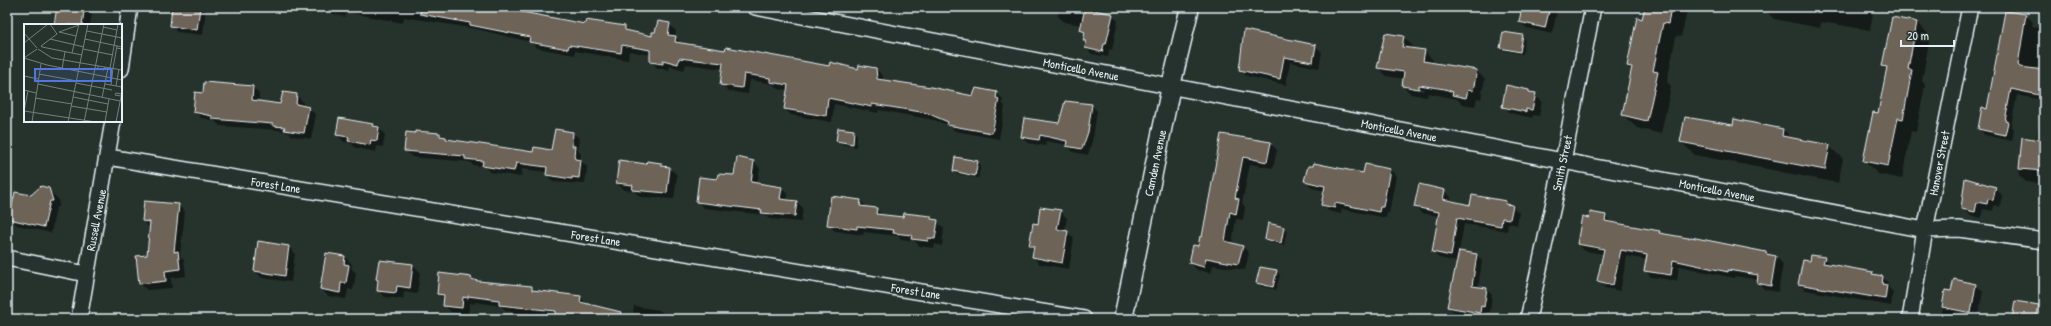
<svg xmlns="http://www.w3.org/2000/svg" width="2051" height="326" viewBox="0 0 2051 326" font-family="'Patrick Hand',sans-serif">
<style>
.shadow{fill:#0007;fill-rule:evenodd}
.building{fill:#6d6356;stroke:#e8f1f8}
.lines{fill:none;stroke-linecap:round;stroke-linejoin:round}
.minor-casing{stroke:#e8f1f8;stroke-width:18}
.tertiary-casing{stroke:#e8f1f8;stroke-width:21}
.minor{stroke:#26332d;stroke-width:15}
.tertiary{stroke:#26332d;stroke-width:18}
.labels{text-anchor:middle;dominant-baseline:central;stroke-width:3;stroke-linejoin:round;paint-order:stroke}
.street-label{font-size:12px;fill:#e8f1f8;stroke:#26332d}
.inset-road{fill:none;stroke:#747f7e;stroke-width:1}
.view{fill:#5077e0;fill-opacity:0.15;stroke:#5077e0;stroke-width:2}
.inset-edge{fill:none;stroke:#e8f1f8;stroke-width:2}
</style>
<rect width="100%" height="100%" fill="#26332d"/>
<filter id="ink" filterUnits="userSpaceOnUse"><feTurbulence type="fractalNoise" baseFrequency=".025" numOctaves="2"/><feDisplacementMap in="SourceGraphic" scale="8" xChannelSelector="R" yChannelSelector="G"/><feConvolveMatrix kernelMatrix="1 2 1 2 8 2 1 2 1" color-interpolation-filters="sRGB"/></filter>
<g filter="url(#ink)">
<path class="shadow" d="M58,7H93L90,25H55Z
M173,7H206L203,35L177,32L171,26Z
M318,7H507L512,8L516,12L586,26L625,27L631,33L653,37L669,24L676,31L675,37L682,44L830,67L876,69L883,76V81L973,98L996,93L1003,99L1002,103L1005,106L999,139L955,131L950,126L934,120L879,110L878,113L834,104L832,122L791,115L785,109L788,90L778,89L773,84L750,80L748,94L728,91L721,84L723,69L686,64L684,70L670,66L669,70L657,68L651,61V55L629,51L628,60L575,51V55L537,48L531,42L476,29L404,17L403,23L346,12L345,17L323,11Z
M1059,7H1082L1112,15L1118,21L1112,50L1109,49L1108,57L1092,54L1086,48V34L1081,30L1082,25L1064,22L1058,16Z
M1523,7H1555L1557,10L1552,34L1527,28L1520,22Z
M1646,7H1688L1681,37L1676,36L1667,82L1671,86L1661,134L1637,128L1623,115L1632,70L1628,66Z
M1748,7H1874L1870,30L1821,22L1820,28L1774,19L1765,10Z
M2004,7H2018L2033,22L2032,26L2044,28V184L2026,182L2019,175L2023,138L2036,141L2041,100L2017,95L2011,126L2014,129L2012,141L1985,135L1979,129L1988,110L2001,40Z
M1917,22L1930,36L1922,81L1925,85L1916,132L1911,131L1902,179L1878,174L1864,161L1878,114L1887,69L1884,65Z
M1522,36L1525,39L1523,54L1505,51L1501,48Z
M1403,37L1412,45L1411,49L1424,51L1433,60L1432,63L1476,71L1485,79L1481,99L1477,98L1475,106L1462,104L1457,99L1428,93L1427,97L1411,94L1403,86L1404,79L1386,76L1378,67ZM1411,87L1424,89L1423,91L1411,89Z
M1315,46L1322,52L1319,68L1290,62L1286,85L1246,76L1240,70Z
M253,87L259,94V102L281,105L296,95L303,102V106L309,108L316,115L311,139L292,136L289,133L279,130L220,126L215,121L201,118L194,111L204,94Z
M1529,91L1542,101L1539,116L1533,115L1532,118L1510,113L1503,106Z
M1091,105L1097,111L1093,138L1088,155L1073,152L1067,145L1046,141L1045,146L1028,143L1022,137L1059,124Z
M339,119L373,125L379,128L385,135L383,147L377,146L376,152L356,148L351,143L344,142L337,135Z
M1734,126L1783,129L1792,139L1829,146L1843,159L1838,183L1695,155L1681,142Z
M839,129L854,131L857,134L856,147L840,144L837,141Z
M556,131L573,133L580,139L578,151L581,154L580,160L587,167L585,184L553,182L547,175V172L522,169L521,177L490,172L485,167L473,165L470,162L412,157L405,150L440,134L448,140L534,153L552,151Z
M1222,135L1270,143L1277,150L1273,168L1250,164L1242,203L1245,207L1243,220L1236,219L1232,244L1242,246L1249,253L1245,270L1213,265L1211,273L1197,270L1190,263L1203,238Z
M738,159L754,162L760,168L757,184L782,188L788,194L787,201L797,202L803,208L801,222L769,219L765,215L704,208L697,201L718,180L735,176Z
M977,162L981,165L978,178L957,174L954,171Z
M661,164L664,167L670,168L677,175L674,199L640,197L634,191L624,190L617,183Z
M1390,169L1396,176L1389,213H1387L1386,218L1342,209L1341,214L1329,211L1322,205L1325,191L1312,188L1306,181Z
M1420,186L1445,191L1451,197L1450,202L1471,206L1505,202L1519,212L1517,225L1508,223L1507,231L1464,224L1459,252L1477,255L1482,261L1478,288L1486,289L1492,295L1490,312H1486L1485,318L1454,312L1448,307L1457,262L1439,258L1433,252L1439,216L1421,213L1415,206Z
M45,187L58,199L59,207H56L51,233L17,225L11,219L7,218V192L32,196L37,189Z
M1995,188L2002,195L2000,207L1994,205L1993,211L1983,209L1981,218L1969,215L1962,208Z
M861,201L867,208L876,209L883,216L904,218L930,217L944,228L942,246L935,244L934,248L919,246L915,241L901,239L898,236L864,232L863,235L835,231L828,224Z
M2044,203V226L2041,223Z
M178,205L185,212L180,256L184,259L186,276L171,278L172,288L147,290L140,284L148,256L150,228L143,221Z
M1060,211L1067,218L1065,231L1074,238L1069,269L1040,264L1033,257L1034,249L1030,245L1038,225Z
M1605,216L1612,223L1659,232L1662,235L1766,253L1768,256L1776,257L1783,264L1778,292L1764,289L1758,283V280L1735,276L1734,278L1679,266L1677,281L1651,277L1645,270L1647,260L1627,256L1620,291L1605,288L1598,281L1604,254L1585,251L1578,244L1590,219Z
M1284,228L1287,231L1284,245L1269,242L1266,239Z
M289,247L295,254L291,282L262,278L255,271Z
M327,254L345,257L352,264L351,268L356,273L353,290L348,289L346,299L328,296L321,289Z
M1824,258L1831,265L1872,273L1875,276L1882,277L1889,284V288L1893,293L1891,306L1806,290L1799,284L1811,262Z
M413,265L420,272L417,294L404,292L403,299L385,297L378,290Z
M1276,271L1280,275L1276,290L1261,286L1257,283Z
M471,278L474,281L532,287L535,291L580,296L587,305L619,312L633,313L634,306L659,310L671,319H556V317L507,311L501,306L475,302V304L470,303L468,314L451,312L444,305L445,300L438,293Z
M1976,285L1983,292L1977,319H1941L1946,291L1952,292Z
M2038,306L2044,312V319H2013Z
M1579,313L1597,317L1600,319H1578Z
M696,318L708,319H696Z"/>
<path class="building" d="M57,7L84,12L82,25H54Z
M172,7H200L197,30L170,26Z
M421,7H513L512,10L585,24L586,20L625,26V30L652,36V32H655L658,21L670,23L668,35L676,36L675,42L725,50L726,47L829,66L830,62L858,69L859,65L876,68L877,79L931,87L973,96L976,88L997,92L996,98L999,99L992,133L947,125L948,122L927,113L872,104V107L828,98L826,116L784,109L788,85L770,82V78L744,74L742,88L720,85L723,63L679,58L678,64L663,60V64L650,62V50L622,45L621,53L569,45L568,49L529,42L530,37L470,25V23L420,14Z
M1522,7H1550L1545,28L1519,22Z
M1645,7H1671L1668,24L1663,23L1653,71L1658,72L1647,121L1622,115L1632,67L1627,66L1637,17L1642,19Z
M1085,8L1113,14L1106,44H1104L1102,52L1085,48L1086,41H1083L1085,32L1080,30Z
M2005,11L2026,14L2018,65L2020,67L2044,70V96L2011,89L2005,121L2008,122L2005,135L1978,129L1982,107L1987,109Z
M1892,17L1917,22L1908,69L1912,70L1903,119L1898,118L1888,166L1863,161L1873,112L1878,113L1887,67L1882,66Z
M1244,30L1316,45L1313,62L1284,57L1280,79L1239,70Z
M1503,32L1523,35L1520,52L1500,48Z
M1385,33L1404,36L1402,47L1425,50L1423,61L1477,70L1473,91L1468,90L1466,98L1452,95L1453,92L1445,89L1419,85V89L1402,86L1404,72L1377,68Z
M204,82L253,86L252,100L280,104L283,92L297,94L296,104L309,107L304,133L284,130L285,127L273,126V124L212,119V116L193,112L195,92L203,93Z
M1506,85L1529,90V92L1536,93L1532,110L1526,109V112L1502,107Z
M1065,101L1092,104L1088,132L1082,149L1066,146L1067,141L1040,135L1039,140L1021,137L1024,118L1059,123Z
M1685,117L1733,125L1734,119L1783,129L1782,136L1830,145L1825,170L1680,142Z
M339,118L373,124L372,126L379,127L377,141L371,140L370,145L348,141L349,137L336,135Z
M838,128L854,130L853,144L836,141Z
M555,129L573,132L572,146H575L574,156L575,159L581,160L579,178L572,177V179L546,175L547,167L516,163L514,171L482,166L483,161L465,159V156L404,151L406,132L415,133V131L440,133V136L446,137V139L487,145L533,152L534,147L551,150Z
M1221,134L1271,142L1267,162L1243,157L1235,198L1239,199L1236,214L1230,212L1225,241L1243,246L1238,264L1206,258L1204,267L1189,263L1193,245L1198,246L1200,236L1202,237Z
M2022,137L2044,141V171L2019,169Z
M737,157L754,161L751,182L782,187L780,199L797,201L795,216L761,213L762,210L696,202L699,177L717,179L718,174L734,175Z
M955,157L978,161L975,176L953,171Z
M619,160L646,164L647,161L661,163V166L670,167L667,193L632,190L633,185L616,183Z
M1314,163L1363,173L1365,164L1390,169L1383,207H1380L1379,212L1335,203V208L1321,205L1325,186L1304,181L1308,166H1313Z
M1965,178L1996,187L1993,200L1988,199L1987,204L1977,202L1975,212L1961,209Z
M1419,184L1445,190L1443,199L1470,205L1472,195L1506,201L1505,204L1513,205L1510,219L1502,218L1501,226L1457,218L1451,256L1432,252L1439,212L1414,207Z
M41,186L49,188L53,201H50L44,227L9,219L15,192L31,195Z
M831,196L861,200L860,206L877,208L876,214L903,217L904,213L931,216V219L938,220L935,239L928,238V241L911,239L912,235L893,233L894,230L857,226V229L827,225Z
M144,201L179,204L174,252L178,251L180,269L165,271L166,281L139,284L136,256L147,255L150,222L142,221Z
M1040,207L1061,210L1057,229L1068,231L1062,263L1032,257L1034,246H1029L1033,223L1038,224Z
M1590,212L1606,215L1605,221L1610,222L1660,231L1659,233L1688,238L1691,237L1766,252V254L1776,256L1771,286L1757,283L1758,275L1728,270V272L1673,260L1671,275L1644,271L1647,255L1621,250L1613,285L1597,281L1604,249L1577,244L1582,216L1589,218Z
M1268,223L1284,227L1281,243L1265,239Z
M258,241L289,246L285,276L254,271Z
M1459,251L1477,254L1472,286L1487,288L1484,307L1481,306L1480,313L1447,307Z
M326,253L345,256L344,264L349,265L346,283H341L340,293L320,289Z
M1811,255L1825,257L1823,263L1873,272L1872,274L1883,276L1882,284L1887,285L1885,299L1798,284L1803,260L1810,261Z
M379,260L413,264L410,288L397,286L396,293L377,291L378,280L376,279Z
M1260,267L1277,270L1273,287L1256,283Z
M439,273L472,277L471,279L478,281L532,286V290L581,296L580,302L621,312L620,319H555L556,311L499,305V300L468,296V298L463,297L462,308L443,306L444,295L437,294Z
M1954,279L1976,284L1971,313L1942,307L1945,290L1951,291Z
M2015,301L2039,305L2036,319H2012Z"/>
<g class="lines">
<g class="minor-casing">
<path id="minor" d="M755,7L1925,230L1959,229L2044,241
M121,69L130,7
M108,157L1084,319
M7,258L86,274
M79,319L113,121
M1528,319L1563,161L1593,7
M1910,319L1925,230L1970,7"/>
</g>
<g class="tertiary-casing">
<path id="tertiary" d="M1123,319L1171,86L1190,7"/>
</g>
<use href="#minor" class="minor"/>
<use href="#tertiary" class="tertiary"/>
</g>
</g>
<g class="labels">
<g class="street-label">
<text transform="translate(1081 69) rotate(11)">Monticello Avenue</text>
<text transform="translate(1399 130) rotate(11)">Monticello Avenue</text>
<text transform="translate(1155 163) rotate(-78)">Camden Avenue</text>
<text transform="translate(1562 163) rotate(-78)">Smith Street</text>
<text transform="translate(1939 163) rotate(-79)">Hanover Street</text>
<text transform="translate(276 185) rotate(9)">Forest Lane</text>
<text transform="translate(1717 190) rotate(11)">Monticello Avenue</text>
<text transform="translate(96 220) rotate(-79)">Russell Avenue</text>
<text transform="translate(596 238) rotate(9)">Forest Lane</text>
<text transform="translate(916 291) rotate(9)">Forest Lane</text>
</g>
</g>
<g transform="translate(24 24)">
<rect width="98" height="98" fill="#26332d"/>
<path class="inset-road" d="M26,0L33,10L17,22L18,23L58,31M79,3L93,6M63,7L98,14M35,8L55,1M35,8L52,12M0,9L13,24M26,15L60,23M61,15L98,23M0,19L24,0M93,24L98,25V32M14,25L28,34L98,46M59,25L89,31M48,29L55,0M0,34L23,41L98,56M0,34L13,25M74,42V45L80,46L81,43M86,44L94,0M89,44L93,22M38,45L41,28M15,50L53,57M0,52L14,55M52,59L88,66M14,60L96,77M81,60L98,63M87,61L89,44M92,62L95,45M0,66L12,69M97,72L91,71L92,69L98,70M49,73L84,80M11,74L48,80M78,74L84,44M47,82L83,88M0,87L72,98M0,87L4,67M8,98L17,40M44,98L64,0M60,98L80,0M81,98L85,75M92,98L98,68"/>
<path class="view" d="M11,45H87V57H11Z"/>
<rect width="98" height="98" class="inset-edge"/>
</g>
<rect width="2051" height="326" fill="none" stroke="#26332d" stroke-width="24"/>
<rect x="12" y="12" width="2027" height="302" fill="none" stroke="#e8f1f8" stroke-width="1.5" filter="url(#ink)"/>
<path d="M1901 40v6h53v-6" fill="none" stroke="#e8f1f8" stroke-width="2"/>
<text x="1907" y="40" font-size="12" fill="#e8f1f8" stroke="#26332d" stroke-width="3" paint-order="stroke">20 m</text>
</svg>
